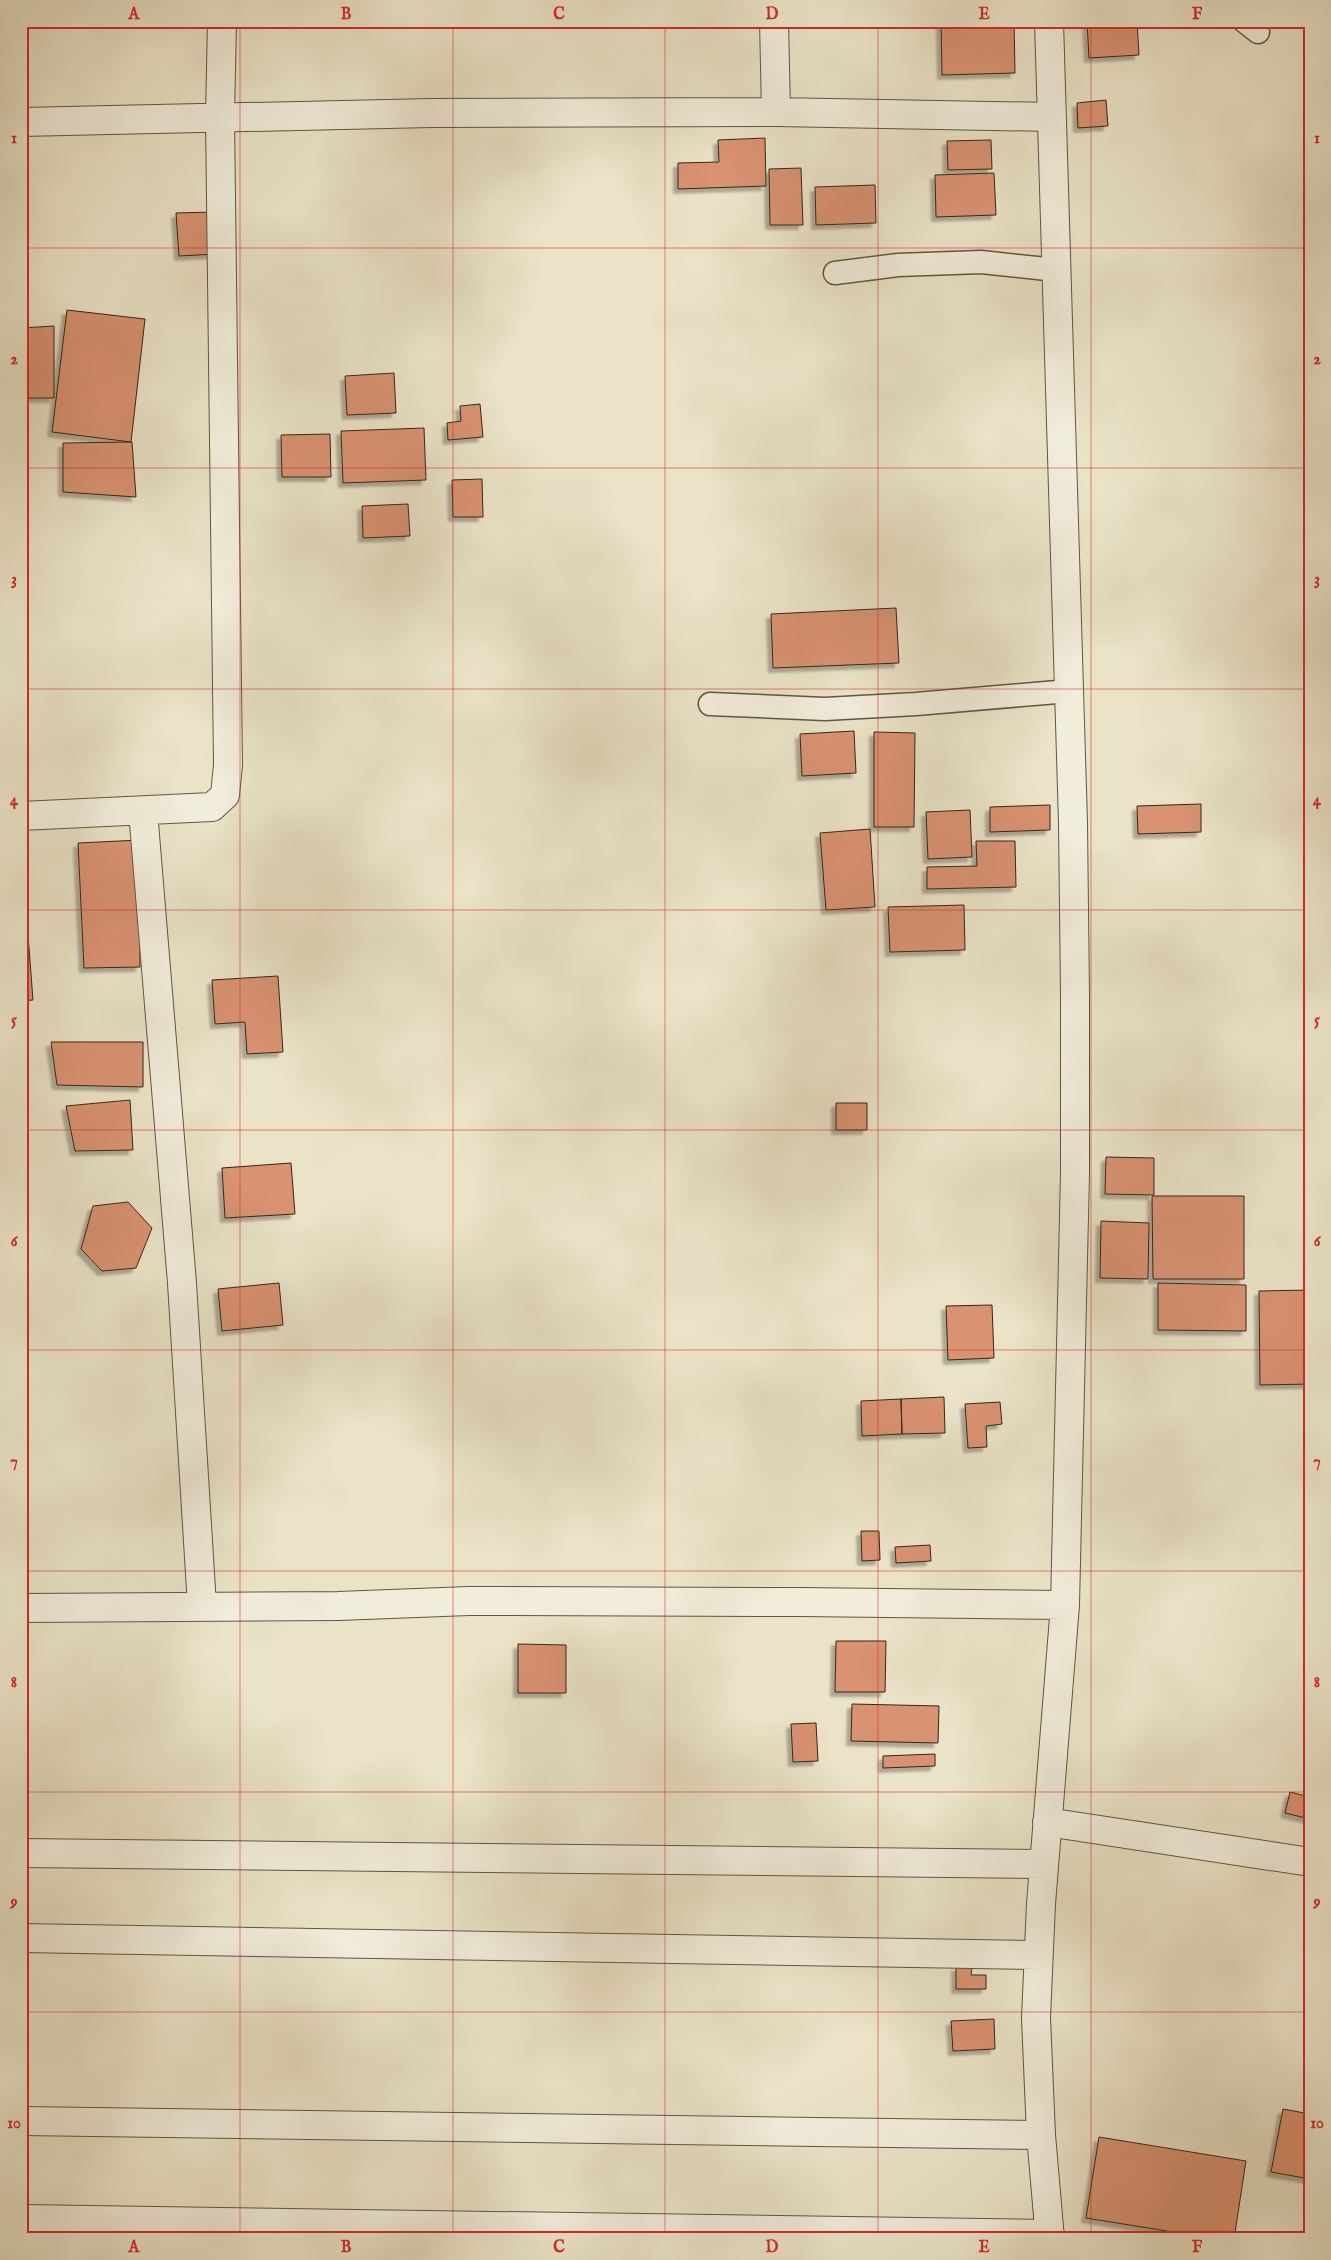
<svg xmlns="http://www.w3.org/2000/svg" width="1331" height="2260" viewBox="0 0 1331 2260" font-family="'IM FELL English',serif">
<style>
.building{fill:#d99272;stroke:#342615;filter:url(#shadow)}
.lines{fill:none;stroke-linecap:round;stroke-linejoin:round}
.lane-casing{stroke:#625542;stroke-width:25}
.street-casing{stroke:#625542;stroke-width:30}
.lane{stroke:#f1eddb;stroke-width:22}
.street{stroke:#f1eddb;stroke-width:28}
.grid{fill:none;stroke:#d62828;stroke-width:1;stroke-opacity:0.55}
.neatline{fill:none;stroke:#d62828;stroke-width:2}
.grid-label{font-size:16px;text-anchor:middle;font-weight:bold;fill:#d62828}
</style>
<defs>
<filter id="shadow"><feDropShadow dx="-4.5" dy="4.5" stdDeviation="1" flood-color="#0004"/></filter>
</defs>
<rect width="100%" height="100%" fill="#eae3c8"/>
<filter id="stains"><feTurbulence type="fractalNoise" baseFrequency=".004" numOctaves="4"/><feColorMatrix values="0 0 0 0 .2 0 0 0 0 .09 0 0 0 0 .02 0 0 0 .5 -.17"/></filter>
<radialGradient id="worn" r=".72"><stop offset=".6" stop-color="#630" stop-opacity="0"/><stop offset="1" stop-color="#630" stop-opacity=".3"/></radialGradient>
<path class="building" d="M941,21H1014L1015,73L942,75Z
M1087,21H1137L1139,55L1089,58Z
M1106,100L1108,126L1078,128L1077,103Z
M765,138L766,186L678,189V163L719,162L718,140Z
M991,140L992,169L948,170L947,141Z
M801,168L803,225H770L769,169Z
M994,173L996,215L936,217L935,175Z
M875,185L876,223L816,225L815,187Z
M213,212L216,254L179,256L176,213Z
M67,310L145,319L131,442L52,432Z
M54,326V398H21V328Z
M394,373L396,413L347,415L345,376Z
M480,404L483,437L448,440L447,423L461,421L460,406Z
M424,428L426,480L343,483L341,431Z
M330,434L331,477H282L281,435Z
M132,442L136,497L63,492V443Z
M482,479L483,517H453L452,480Z
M408,504L410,536L363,538L362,506Z
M896,608L899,663L773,668L771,614Z
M854,731L856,773L802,776L800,734Z
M874,732L915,733L914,827H874Z
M1201,804V832L1138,834L1137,806Z
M1050,805V830L990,832V807Z
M970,810L972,857L928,859L926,812Z
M870,829L875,907L826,910L820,833Z
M140,840V967L84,968L78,843Z
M976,841H1015L1016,887L927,889V867L977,866Z
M964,905L965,950L890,952L888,907Z
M26,909L33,1000L21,1001V910Z
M278,976L283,1052L247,1054L245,1022L215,1024L212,980Z
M51,1042H143V1087L57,1085Z
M130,1100L133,1150L75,1151L66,1106Z
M836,1103H867V1130H836Z
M1106,1157L1154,1158V1195L1105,1194Z
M291,1163L295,1214L225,1218L222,1168Z
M1152,1196H1244V1279H1153Z
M128,1202L152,1228L136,1268L102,1271L81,1249L93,1206Z
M1101,1221L1149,1223L1148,1279L1100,1278Z
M279,1283L283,1325L222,1331L218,1289Z
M1158,1283L1246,1285V1331L1158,1330Z
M1310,1290V1384L1260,1385L1259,1291Z
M992,1305L994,1358L948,1360L946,1306Z
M944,1397L945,1433L902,1434L901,1399Z
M901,1399L902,1434L862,1436L861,1401Z
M1000,1402L1002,1424L986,1426L987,1447L968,1448L965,1404Z
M861,1531H879L880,1560L862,1561Z
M930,1545L931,1561L896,1563L895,1547Z
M836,1641H886L885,1692H835Z
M518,1644L566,1645V1693H518Z
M852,1704L939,1706L938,1743L851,1741Z
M816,1723L818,1761L793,1762L791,1724Z
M935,1754V1766L883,1768V1756Z
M1290,1792L1310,1797V1819L1285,1813Z
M956,1967H972L971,1975H986V1989H956Z
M994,2019L995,2049L953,2051L951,2021Z
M1283,2109L1310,2114V2179L1271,2172Z
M1099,2137L1246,2161L1234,2239H1216L1086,2218Z"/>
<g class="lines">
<g class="lane-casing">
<path id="lane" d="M1244,21L1258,32
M835,273L898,265L981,262L1056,270
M710,704L825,709L916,704L1069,691"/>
</g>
<g class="street-casing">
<path id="street" d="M774,21L776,112
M1049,21L1073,823L1075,995V1173L1065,1605L1041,1904L1036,2018L1041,2135L1050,2239
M21,122L432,113L776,112L1052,117
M143,811L182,1283L202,1606
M21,816L212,807L225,795L228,765L220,117L222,21
M21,1608L338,1606L469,1601L800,1602L1065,1605
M1047,1822L1310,1862
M21,1853L1044,1864
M21,1938L1038,1955
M21,2121L1041,2135
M21,2219L1050,2234"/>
</g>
<use href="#lane" class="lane"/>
<use href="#street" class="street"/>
</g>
<path class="grid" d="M240,21V2239M453,21V2239M665,21V2239M878,21V2239M1091,21V2239M21,248H1310M21,468H1310M21,689H1310M21,910H1310M21,1130H1310M21,1350H1310M21,1571H1310M21,1792H1310M21,2012H1310"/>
<rect width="1331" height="2260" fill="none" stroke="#eae3c8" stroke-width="55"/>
<rect x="28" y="28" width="1276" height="2204" class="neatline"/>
<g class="grid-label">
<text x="134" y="19">A</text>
<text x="346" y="19">B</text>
<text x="559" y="19">C</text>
<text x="772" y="19">D</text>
<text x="984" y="19">E</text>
<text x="1197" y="19">F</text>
<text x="14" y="143">1</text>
<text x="1317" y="143">1</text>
<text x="14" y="364">2</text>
<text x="1317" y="364">2</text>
<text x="14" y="584">3</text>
<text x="1317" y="584">3</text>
<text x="14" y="805">4</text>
<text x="1317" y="805">4</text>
<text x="14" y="1025">5</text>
<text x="1317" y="1025">5</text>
<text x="14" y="1246">6</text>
<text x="1317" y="1246">6</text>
<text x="14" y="1466">7</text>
<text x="1317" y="1466">7</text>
<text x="14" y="1687">8</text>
<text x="1317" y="1687">8</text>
<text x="14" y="1907">9</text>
<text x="1317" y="1907">9</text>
<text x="14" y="2128">10</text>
<text x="1317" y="2128">10</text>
<text x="134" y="2252">A</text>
<text x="346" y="2252">B</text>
<text x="559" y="2252">C</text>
<text x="772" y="2252">D</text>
<text x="984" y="2252">E</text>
<text x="1197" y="2252">F</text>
</g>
<rect width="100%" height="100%" filter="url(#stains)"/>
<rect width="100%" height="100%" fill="url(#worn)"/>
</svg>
